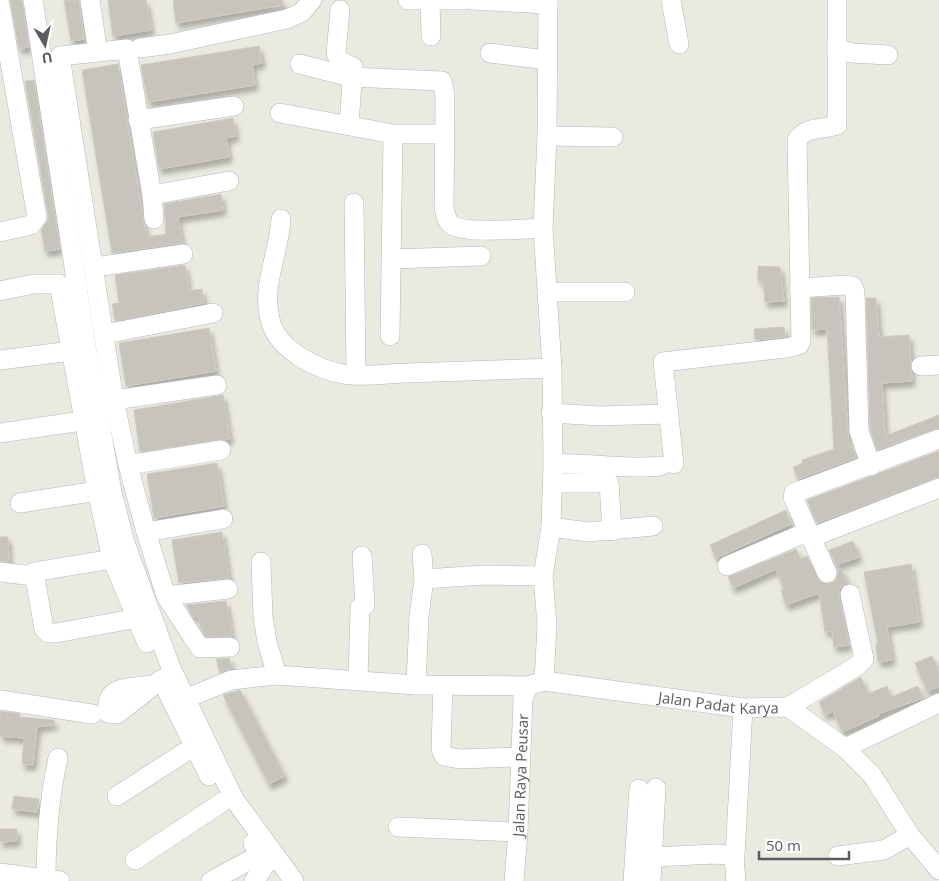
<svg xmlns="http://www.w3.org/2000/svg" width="939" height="881" viewBox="0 0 939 881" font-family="'Open Sans',sans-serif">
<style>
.building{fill:#c7c4be;stroke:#cfcbc0;filter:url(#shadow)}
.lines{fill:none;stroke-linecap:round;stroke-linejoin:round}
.minor-casing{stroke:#b4b6bb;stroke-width:20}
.minor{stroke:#fff;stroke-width:19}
.labels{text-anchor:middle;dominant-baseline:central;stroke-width:4;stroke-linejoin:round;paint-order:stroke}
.street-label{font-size:15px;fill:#5a5c61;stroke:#fff}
</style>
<defs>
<filter id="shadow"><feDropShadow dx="3" dy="5.5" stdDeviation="2.5" flood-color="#0004"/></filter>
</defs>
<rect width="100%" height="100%" fill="#ebeae1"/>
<path class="building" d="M10,0H22L29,47L19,49Z
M64,0H79L84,39L71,41Z
M108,0H146L151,30L113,36Z
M173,0H283V5L176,23Z
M259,46L262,63L252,65L255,85L148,102L141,65Z
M118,64L143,220L148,237L166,234L164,204L221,194L223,210L178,217L182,243L112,253L82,70Z
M34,80L60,249L45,251L41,230L48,220V215L25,81Z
M233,118L236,136L226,138L229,157L159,169L153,132Z
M185,265L189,291L202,289L204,303L115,321L112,304L119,303L115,275Z
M758,266L780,267L784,301L765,302L763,281H758Z
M839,297L849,448L852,446L856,458L798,479L793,467L803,463L802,460L834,449L827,329L812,330L811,298Z
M866,298H876L879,337L909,335L912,381L882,383L885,436L939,415V428L877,450L870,429Z
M784,327L785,337L755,340L754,329Z
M209,328L216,371L126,386L119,343Z
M223,395L230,439L140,452L134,410Z
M939,451V477L817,523L807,500Z
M217,463L224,506L154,518L147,474Z
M786,510L791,524L716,558L710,545Z
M222,532L229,578L179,583L172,540Z
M0,537H8L9,562L0,561Z
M853,541L859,557L836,565L829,550Z
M796,549L801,559L807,556L821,582L832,583L836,579L838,571L842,569L847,583L839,589V596L849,645L834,647L832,631L825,632L819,593L786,605L781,591L784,589L776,569L733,588L728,577Z
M911,564L919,622L887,627L892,660L878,662L876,645L878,644L864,572Z
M226,601L232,636L206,637L200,627L198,616L193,617L186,605Z
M932,656L939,672V687L927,691L915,663Z
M229,658L232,668L220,672L216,659Z
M861,677L868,694L887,686L891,697L918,686L923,698L878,714L879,716L842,732L833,711L825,715L819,702Z
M240,690L285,776L269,784L223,695Z
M0,711L20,714V717L54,720L55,724L37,727L33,765L22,764L24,738L0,736Z
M14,796L39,799L37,812L12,809Z
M0,829H17V841L0,842Z"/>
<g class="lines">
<g class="minor-casing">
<g id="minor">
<path d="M33,0L86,345L112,492L125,543L171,668L234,799L294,881"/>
<path d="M90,0L96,40"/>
<path d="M408,0H464"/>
<path d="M430,0L431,36"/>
<path d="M472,0L548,4"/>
<path d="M671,0L679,44"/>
<path d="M0,5L37,217L31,225L0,232"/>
<path d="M340,10L336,53L339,60L353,67L349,125"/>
<path d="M140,48L170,44L287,19L302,12L312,0"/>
<path d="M837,49L852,53L888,55"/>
<path d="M490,53L547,60"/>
<path d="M300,64L350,77L442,81L445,95L444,208C446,215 446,221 452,225C466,234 524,229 543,228"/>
<path d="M280,113L393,134H443"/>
<path d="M138,120L234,106"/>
<path d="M547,136L613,137"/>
<path d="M152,195L229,181"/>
<path d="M354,203L356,374"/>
<path d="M154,219L152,195L127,49L60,56L114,400L128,465L146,532L166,596L200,648L230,647"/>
<path d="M281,219C279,255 260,287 271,323C280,351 317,369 343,374C363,378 387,373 407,373C456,371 504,370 552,368"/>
<path d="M391,259L481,256"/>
<path d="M95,267L183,254"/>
<path d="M799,288L846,285L853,287L855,292L859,431L871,466"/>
<path d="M0,291L33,284H59L97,491L112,559L147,643"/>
<path d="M547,292H625"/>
<path d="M105,334L213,313"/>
<path d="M390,336L393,134"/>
<path d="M0,360L71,351"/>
<path d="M921,366L939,365"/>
<path d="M114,400L217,385"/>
<path d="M551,413L599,416L669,414"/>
<path d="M0,433L95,419"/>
<path d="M553,464C589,462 625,470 661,466"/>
<path d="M674,464L663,362L786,348L799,345L801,341L797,140C806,126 823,130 837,125V0"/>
<path d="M128,465L221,450"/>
<path d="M552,483H609L612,531"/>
<path d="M20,503L97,491"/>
<path d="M551,527L588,532L653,526"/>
<path d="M146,532L223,519"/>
<path d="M810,538L939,488"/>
<path d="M112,559L34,572L44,629L48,633H56L138,618"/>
<path d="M261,562L263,616L267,642L277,675"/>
<path d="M727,566L807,532"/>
<path d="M0,572L33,576"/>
<path d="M827,573L793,497L794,493L939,439"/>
<path d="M424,579L484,575L543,576"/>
<path d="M166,596L228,589"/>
<path d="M358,680L360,608L365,605L362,556"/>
<path d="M544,681L547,625L543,576L551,527L553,464L552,368L543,228L547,136L548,0"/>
<path d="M153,685C131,688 104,684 108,713L117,714L162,679"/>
<path d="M416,685L419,616L424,579L422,554"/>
<path d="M443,685L441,749L444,756L459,759L519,757"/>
<path d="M168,693L209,776"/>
<path d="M185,699L231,680L277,675L416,685L528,686"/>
<path d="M0,700L92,714"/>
<path d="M788,707L857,666L864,659L850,594"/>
<path d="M845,748L939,703"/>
<path d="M117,796L193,747"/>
<path d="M398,827L518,832"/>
<path d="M253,843L266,864L254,881"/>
<path d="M636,855L653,857L716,854L735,856L743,708"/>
<path d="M734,856L736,881"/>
<path d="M838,856L884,850L910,835"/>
<path d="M135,860L224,801"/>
<path d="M0,873L60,881"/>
<path d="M46,879C46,837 49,799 58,758"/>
<path d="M211,881L261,854"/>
<path id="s1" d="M514,881L518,832L523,698L528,686L544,681L743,708L788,707L845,748L872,775L910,835L939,870"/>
<path d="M633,881L639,789"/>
<path d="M651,881L656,788"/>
</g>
</g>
<use href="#minor" class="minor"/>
</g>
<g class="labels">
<g class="street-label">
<text stroke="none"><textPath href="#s1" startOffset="389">Jalan Padat Karya</textPath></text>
<text stroke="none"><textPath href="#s1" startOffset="106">Jalan Raya Peusar</textPath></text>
</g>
</g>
<g transform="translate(45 45) rotate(171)" stroke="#ffffff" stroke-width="4" paint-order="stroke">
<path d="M0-4L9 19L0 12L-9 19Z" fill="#5a5c61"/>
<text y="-8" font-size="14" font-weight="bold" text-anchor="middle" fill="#5a5c61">U</text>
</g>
<path d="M759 851v8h90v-8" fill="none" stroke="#5a5c61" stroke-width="2.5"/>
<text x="766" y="851" font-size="15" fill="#5a5c61" stroke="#ffffff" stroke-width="4" paint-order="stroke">50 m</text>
</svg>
